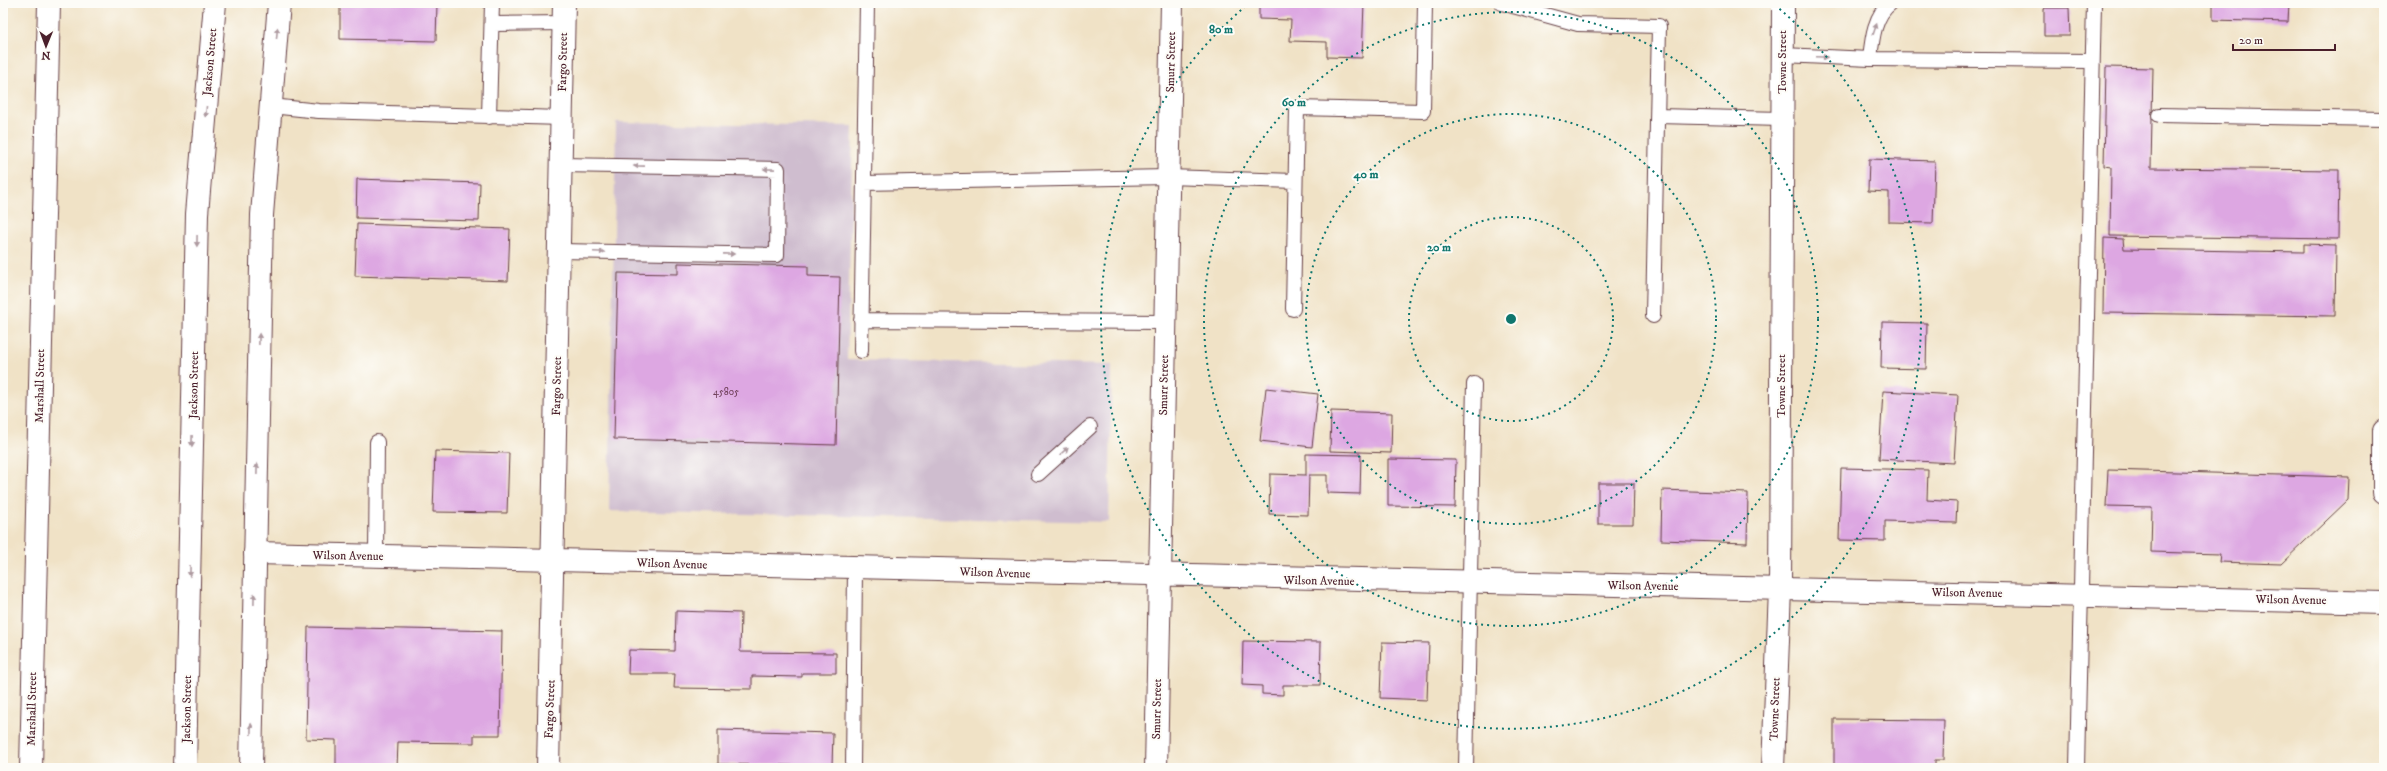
<svg xmlns="http://www.w3.org/2000/svg" width="2387" height="771" viewBox="0 0 2387 771" font-family="'IM FELL DW Pica',serif">
<style>
.industrial{fill:#cfbdcf}
.building{fill:#dda7e2}
.lines{fill:none;stroke-linecap:round;stroke-linejoin:round}
.lane-casing{stroke:#633c42;stroke-width:16}
.street-casing{stroke:#633c42;stroke-width:24}
.secondary-casing{stroke:#633c42;stroke-width:24}
.lane{stroke:#fff;stroke-width:14}
.street{stroke:#fff;stroke-width:22}
.secondary{stroke:#fff;stroke-width:22}
.oneway{fill:#ae9aa0}
.ring{fill:none;stroke:#0f766e;stroke-width:2;stroke-dasharray:2 4}
.labels{text-anchor:middle;dominant-baseline:central;stroke-width:4;stroke-linejoin:round;paint-order:stroke}
.number-label{font-size:10px;fill:#6f4159}
.street-label{font-size:12px;fill:#4a1f2b;stroke:#fdfcf7}
.centre{fill:#0f766e;stroke:#fdfcf7;stroke-width:2}
.ring-label{font-size:12px;text-anchor:middle;font-weight:bold;fill:#0f766e;stroke:#fdfcf7;stroke-width:4;stroke-linejoin:round;paint-order:stroke}
</style>
<rect width="100%" height="100%" fill="#fdfcf7"/>
<filter id="ink" filterUnits="userSpaceOnUse"><feTurbulence type="fractalNoise" baseFrequency=".025" numOctaves="2"/><feDisplacementMap in="SourceGraphic" scale="8" xChannelSelector="R" yChannelSelector="G"/><feConvolveMatrix kernelMatrix="1 2 1 2 8 2 1 2 1" color-interpolation-filters="sRGB"/></filter>
<filter id="wash" filterUnits="userSpaceOnUse"><feTurbulence type="fractalNoise" baseFrequency=".012" numOctaves="4" result="noise"/><feDisplacementMap in="SourceGraphic" scale="16" xChannelSelector="R" yChannelSelector="G"/><feGaussianBlur stdDeviation="0.9" result="paint"/><feColorMatrix in="noise" values="0 0 0 0 0 0 0 0 0 0 0 0 0 0 0 0 0 1.4 0 .05"/><feComposite in="paint" operator="in"/></filter>
<g filter="url(#wash)">
<rect width="100%" height="100%" fill="#f0e2c6"/>
<path class="industrial" d="M616,122L853,126L847,360L1112,365L1109,522L609,511Z"/>
<g id="blocks">
<path class="building" d="M340,3H437L436,41L340,39Z
M1259,3H1364L1362,58L1327,57V42L1290,41L1291,20L1259,19Z
M2213,3H2289L2288,22L2213,20Z
M2044,8H2069L2070,36H2044Z
M2106,67L2153,68L2151,168L2339,170L2338,239L2110,236L2111,167L2104,166Z
M1869,159L1935,161L1933,223L1889,222V192L1868,191Z
M357,179L480,183L479,221L356,218Z
M357,224L510,229L508,281L355,276Z
M2104,238L2123,239L2124,249L2304,252V244L2336,245L2335,316L2103,313Z
M678,263L808,266V276L840,277L836,445L614,439L618,273L678,274Z
M1882,322L1927,323L1926,369L1881,368Z
M1266,388L1318,394L1312,447L1260,441Z
M1883,391L1958,395L1954,463L1879,459Z
M1331,411L1392,413L1391,453L1330,451Z
M435,451L509,453L507,513L433,512Z
M1306,454L1361,455L1360,494L1327,493V475H1309L1308,515L1269,514L1270,474L1306,475Z
M1388,459L1456,460L1455,507L1388,506Z
M1841,468L1928,470L1927,500L1957,502L1956,523L1885,521V541L1839,540Z
M2108,470L2349,477L2348,500L2281,564L2219,562L2220,554L2151,552L2152,507L2106,506Z
M1598,483H1634L1633,524H1598Z
M1662,490L1748,493L1747,543L1661,540Z
M676,611L741,613L740,652L836,653V673H802V677L752,676V689L674,688L675,674H628L629,650L675,651Z
M308,627L502,631L500,735H474V743L398,742L397,768H336V740L306,739Z
M1243,641L1321,642L1320,685H1283V695L1262,694V686L1242,685Z
M1382,642L1429,643L1427,700L1380,698Z
M1834,719L1944,720L1943,760H1935V768H1834Z
M718,730L833,733L832,766L718,764Z"/>
</g>
</g>
<g filter="url(#ink)">
<use href="#blocks" fill-opacity="0" stroke="#633c42" stroke-width="1"/>
<g class="lines">
<g class="lane-casing">
<path id="lane" d="M1502,3L1578,24L1659,26L1653,316
M492,24L564,23
M1783,55L1870,59L2092,61
M1870,59C1872,40 1874,15 1891,3
M271,106L319,111L562,118
M2159,115L2384,119
M1658,116L1782,119
M489,117L492,3
M864,183L1168,177L1295,181
M560,251L777,255L778,169L561,165
M1293,309L1297,108L1423,111L1425,3
M861,320L1165,322
M861,351L867,3
M1038,474L1090,427
M376,556L377,442
M853,768L855,569
M1466,768L1474,384
M2077,768L2094,3"/>
</g>
<g class="street-casing">
<path id="street" d="M255,553C964,576 1674,586 2384,603
M31,768L49,3
M548,768L564,3
M1156,768L1172,3
M1773,768L1780,589L1783,3"/>
</g>
<g class="secondary-casing">
<path id="secondary" d="M2384,431V492
M185,768L197,214L215,3
M251,768L262,215L279,3"/>
</g>
<use href="#lane" class="lane"/>
<use href="#street" class="street"/>
<use href="#secondary" class="secondary"/>
</g>
<defs><path id="oneway-solid" d="M-6-.8H1V-3.2L6.5 0L1 3.2V.8H-6Z"/></defs>
<g class="oneway">
<use href="#oneway-solid" transform="translate(1875 29) rotate(-71)"/>
<use href="#oneway-solid" transform="translate(277 33) rotate(-85)"/>
<use href="#oneway-solid" transform="translate(1822 57) rotate(3)"/>
<use href="#oneway-solid" transform="translate(206 112) rotate(95)"/>
<use href="#oneway-solid" transform="translate(639 166) rotate(-179)"/>
<use href="#oneway-solid" transform="translate(769 169) rotate(-179)"/>
<use href="#oneway-solid" transform="translate(197 241) rotate(91)"/>
<use href="#oneway-solid" transform="translate(599 252) rotate(2)"/>
<use href="#oneway-solid" transform="translate(729 254) rotate(1)"/>
<use href="#oneway-solid" transform="translate(259 339) rotate(-89)"/>
<use href="#oneway-solid" transform="translate(192 441) rotate(91)"/>
<use href="#oneway-solid" transform="translate(1064 451) rotate(-42)"/>
<use href="#oneway-solid" transform="translate(257 469) rotate(-89)"/>
<use href="#oneway-solid" transform="translate(190 571) rotate(91)"/>
<use href="#oneway-solid" transform="translate(254 599) rotate(-89)"/>
<use href="#oneway-solid" transform="translate(251 729) rotate(-89)"/>
</g>
</g>
<g class="ring">
<circle cx="1511" cy="319" r="102"/>
<circle cx="1511" cy="319" r="205"/>
<circle cx="1511" cy="319" r="307"/>
<path d="M1775 5A410 410 0 1 1 1247 5"/>
</g>
<g class="labels">
<g class="number-label">
<text x="726" y="392">45805</text>
</g>
<g class="street-label">
<text transform="translate(210 62) rotate(-85)">Jackson Street</text>
<text transform="translate(563 62) rotate(-89)">Fargo Street</text>
<text transform="translate(1171 62) rotate(-89)">Smurr Street</text>
<text transform="translate(1782 62) rotate(-90)">Towne Street</text>
<text transform="translate(194 385) rotate(-89)">Jackson Street</text>
<text transform="translate(1164 385) rotate(-89)">Smurr Street</text>
<text transform="translate(40 386) rotate(-89)">Marshall Street</text>
<text transform="translate(557 386) rotate(-89)">Fargo Street</text>
<text transform="translate(1781 386) rotate(-90)">Towne Street</text>
<text transform="translate(348 556) rotate(1)">Wilson Avenue</text>
<text transform="translate(672 564) rotate(2)">Wilson Avenue</text>
<text transform="translate(995 573) rotate(2)">Wilson Avenue</text>
<text transform="translate(1319 581) rotate(1)">Wilson Avenue</text>
<text transform="translate(1643 586) rotate(1)">Wilson Avenue</text>
<text transform="translate(1967 593) rotate(1)">Wilson Avenue</text>
<text transform="translate(2291 600) rotate(1)">Wilson Avenue</text>
<text transform="translate(32 709) rotate(-89)">Marshall Street</text>
<text transform="translate(187 709) rotate(-89)">Jackson Street</text>
<text transform="translate(550 709) rotate(-88)">Fargo Street</text>
<text transform="translate(1157 709) rotate(-89)">Smurr Street</text>
<text transform="translate(1775 709) rotate(-88)">Towne Street</text>
</g>
</g>
<circle cx="1511" cy="319" r="6" class="centre"/>
<g class="ring-label">
<text x="1221" y="33">80 m</text>
<text x="1294" y="106">60 m</text>
<text x="1366" y="178">40 m</text>
<text x="1439" y="251">20 m</text>
</g>
<rect width="2387" height="771" fill="none" stroke="#fdfcf7" stroke-width="16"/>
<g transform="translate(46 46) rotate(181)" stroke="#fdfcf7" stroke-width="3" paint-order="stroke">
<path d="M0-3L7 15L0 10L-7 15Z" fill="#4a1f2b"/>
<text y="-6" font-size="11" font-weight="bold" text-anchor="middle" fill="#4a1f2b">N</text>
</g>
<path d="M2233 44v6h102v-6" fill="none" stroke="#4a1f2b" stroke-width="2"/>
<text x="2239" y="44" font-size="12" fill="#4a1f2b" stroke="#fdfcf7" stroke-width="3" paint-order="stroke">20 m</text>
</svg>
